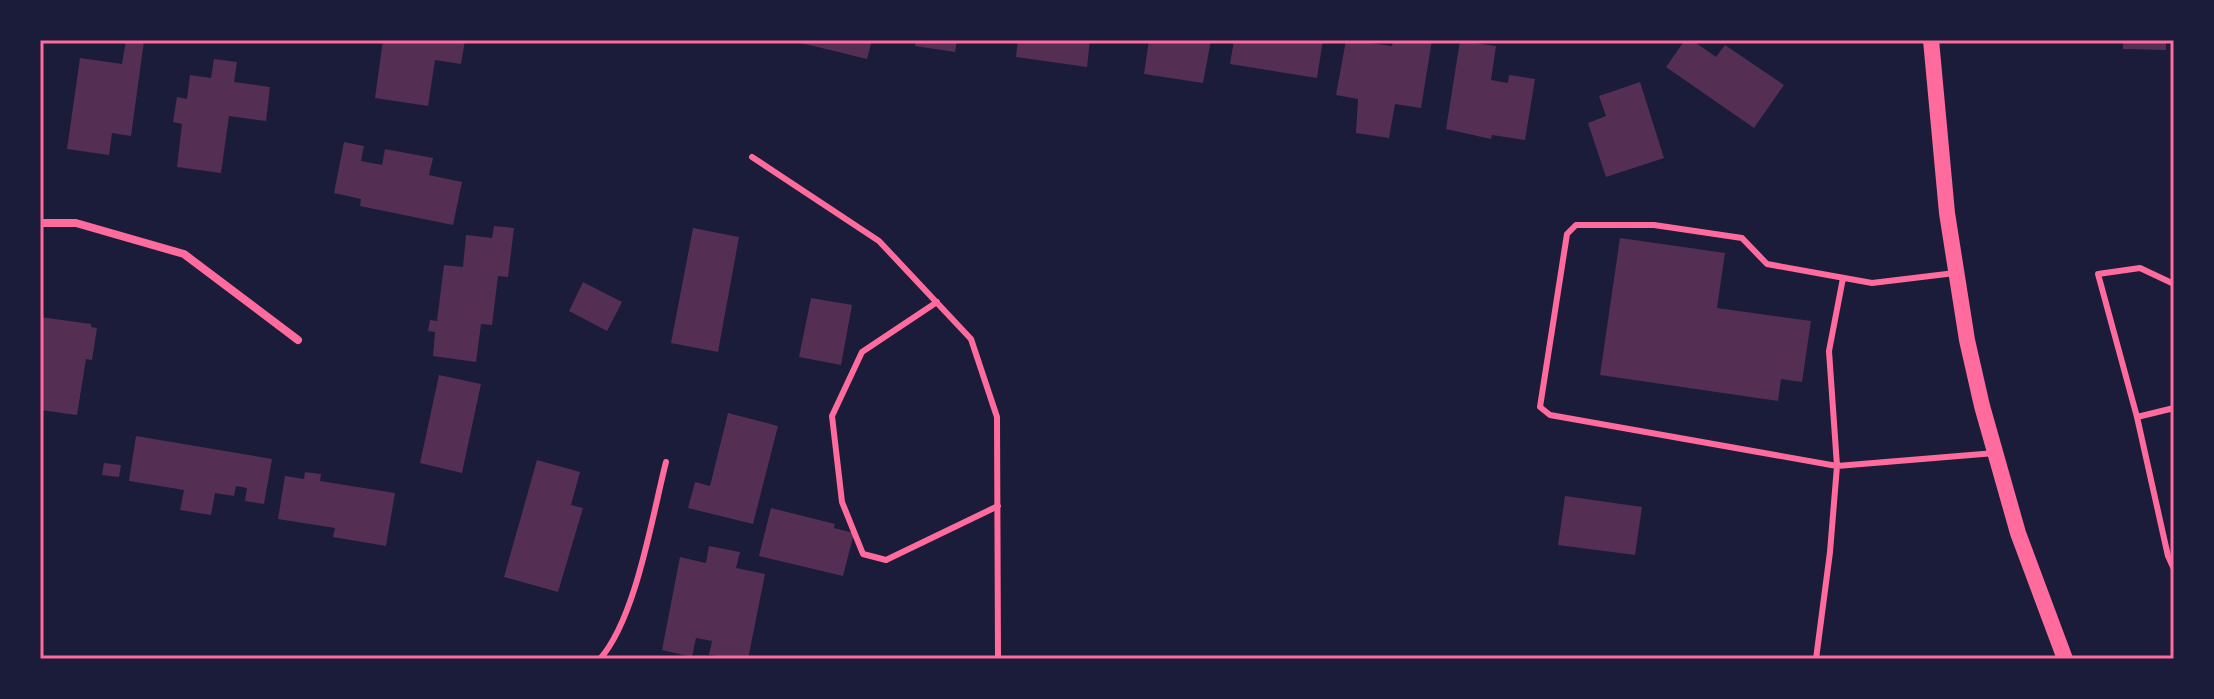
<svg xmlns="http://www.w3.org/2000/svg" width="2214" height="699" viewBox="0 0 2214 699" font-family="'PT Sans',sans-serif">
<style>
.building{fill:#542f53}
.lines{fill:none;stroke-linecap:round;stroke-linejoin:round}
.service{stroke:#ff6b9d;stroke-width:6}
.minor{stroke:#ff6b9d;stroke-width:8}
.secondary{stroke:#ff6b9d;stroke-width:16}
.neatline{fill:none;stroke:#ff6b9d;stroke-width:3}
</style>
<rect width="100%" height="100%" fill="#1b1b3a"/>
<path class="building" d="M126,40L144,41L131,136L112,133L109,155L67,149L80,58L122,64Z
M383,40H465L461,64L435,60L428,106L375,98Z
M789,40H872L867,59Z
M916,40H957L955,52L915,46Z
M1018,40H1090L1087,67L1016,57Z
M1149,40H1211L1203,83L1144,74Z
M1234,40H1323L1317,78L1230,64Z
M1346,40L1392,46L1393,40H1432L1421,108L1395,104L1389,138L1356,133L1358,99L1336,95Z
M1685,40H1692L1716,57L1725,45L1784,85L1754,128L1666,67Z
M2123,40H2166V50L2123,49Z
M1460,41L1496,46L1491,80L1508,83L1509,75L1535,79L1525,140L1492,135L1491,139L1446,129Z
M214,59L237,62L234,82L270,87L266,121L229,116L221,173L177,167L182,124L173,122L177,97L187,99L190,75L211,78Z
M1640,82L1664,158L1606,177L1588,123L1606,116L1599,96Z
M344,142L364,146L361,161L382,165L385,149L433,158L429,175L462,182L453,225L360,206L361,199L334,193Z
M494,226L514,228L508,277L498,276L492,325L481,324L476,362L433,356L435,332L428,331L430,320L437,321L444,265L463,267L466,235L492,238Z
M693,228L739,237L718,352L671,343Z
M1620,238L1725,253L1717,308L1811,321L1802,382L1781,379L1778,401L1600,375Z
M583,282L622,302L607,331L569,311Z
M811,298L852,305L841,365L799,357Z
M40,317L91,324V327L97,328L92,360L86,359L77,415L40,410Z
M439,375L481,384L462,473L420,463Z
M728,413L778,426L753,524L688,508L695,482L710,486Z
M136,436L272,459L264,504L245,501L247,488L236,486L234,496L215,493L211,515L180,510L184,490L129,481Z
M537,460L580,472L571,505L583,508L558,592L504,577Z
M104,463L121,465L119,477L102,475Z
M305,472L321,474L320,481L395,493L386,546L333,537L335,528L278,519L285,476L304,479Z
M1565,496L1642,507L1635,555L1558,545Z
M771,508L835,524L834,528L854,533L843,576L759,556Z
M709,546L740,552L736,568L765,574L748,659L709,655L712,641L696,638L692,657L662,650L680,557L706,563Z"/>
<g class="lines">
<path class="service" d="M752,157L879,241L971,339L997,417L998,659
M1955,273L1872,283L1767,264L1742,238L1654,225H1576L1567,234L1540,407L1550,415L1837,466L1995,453
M2174,284L2140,268L2098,274L2137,417L2168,556L2174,569
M937,302L862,352L832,416L842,502L863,554L886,560L998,506
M2137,417L2174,408
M600,659C636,618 652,517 666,462
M1816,659L1830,552L1837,466L1829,351L1843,278"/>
<path class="minor" d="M40,223H76L184,254L298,340"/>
<path class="secondary" d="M1931,40L1947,213L1967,340L1982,406L2018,533L2065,659"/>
</g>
<rect width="2214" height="699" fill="none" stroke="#1b1b3a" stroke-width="84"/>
<rect x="42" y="42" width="2130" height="615" class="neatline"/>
</svg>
